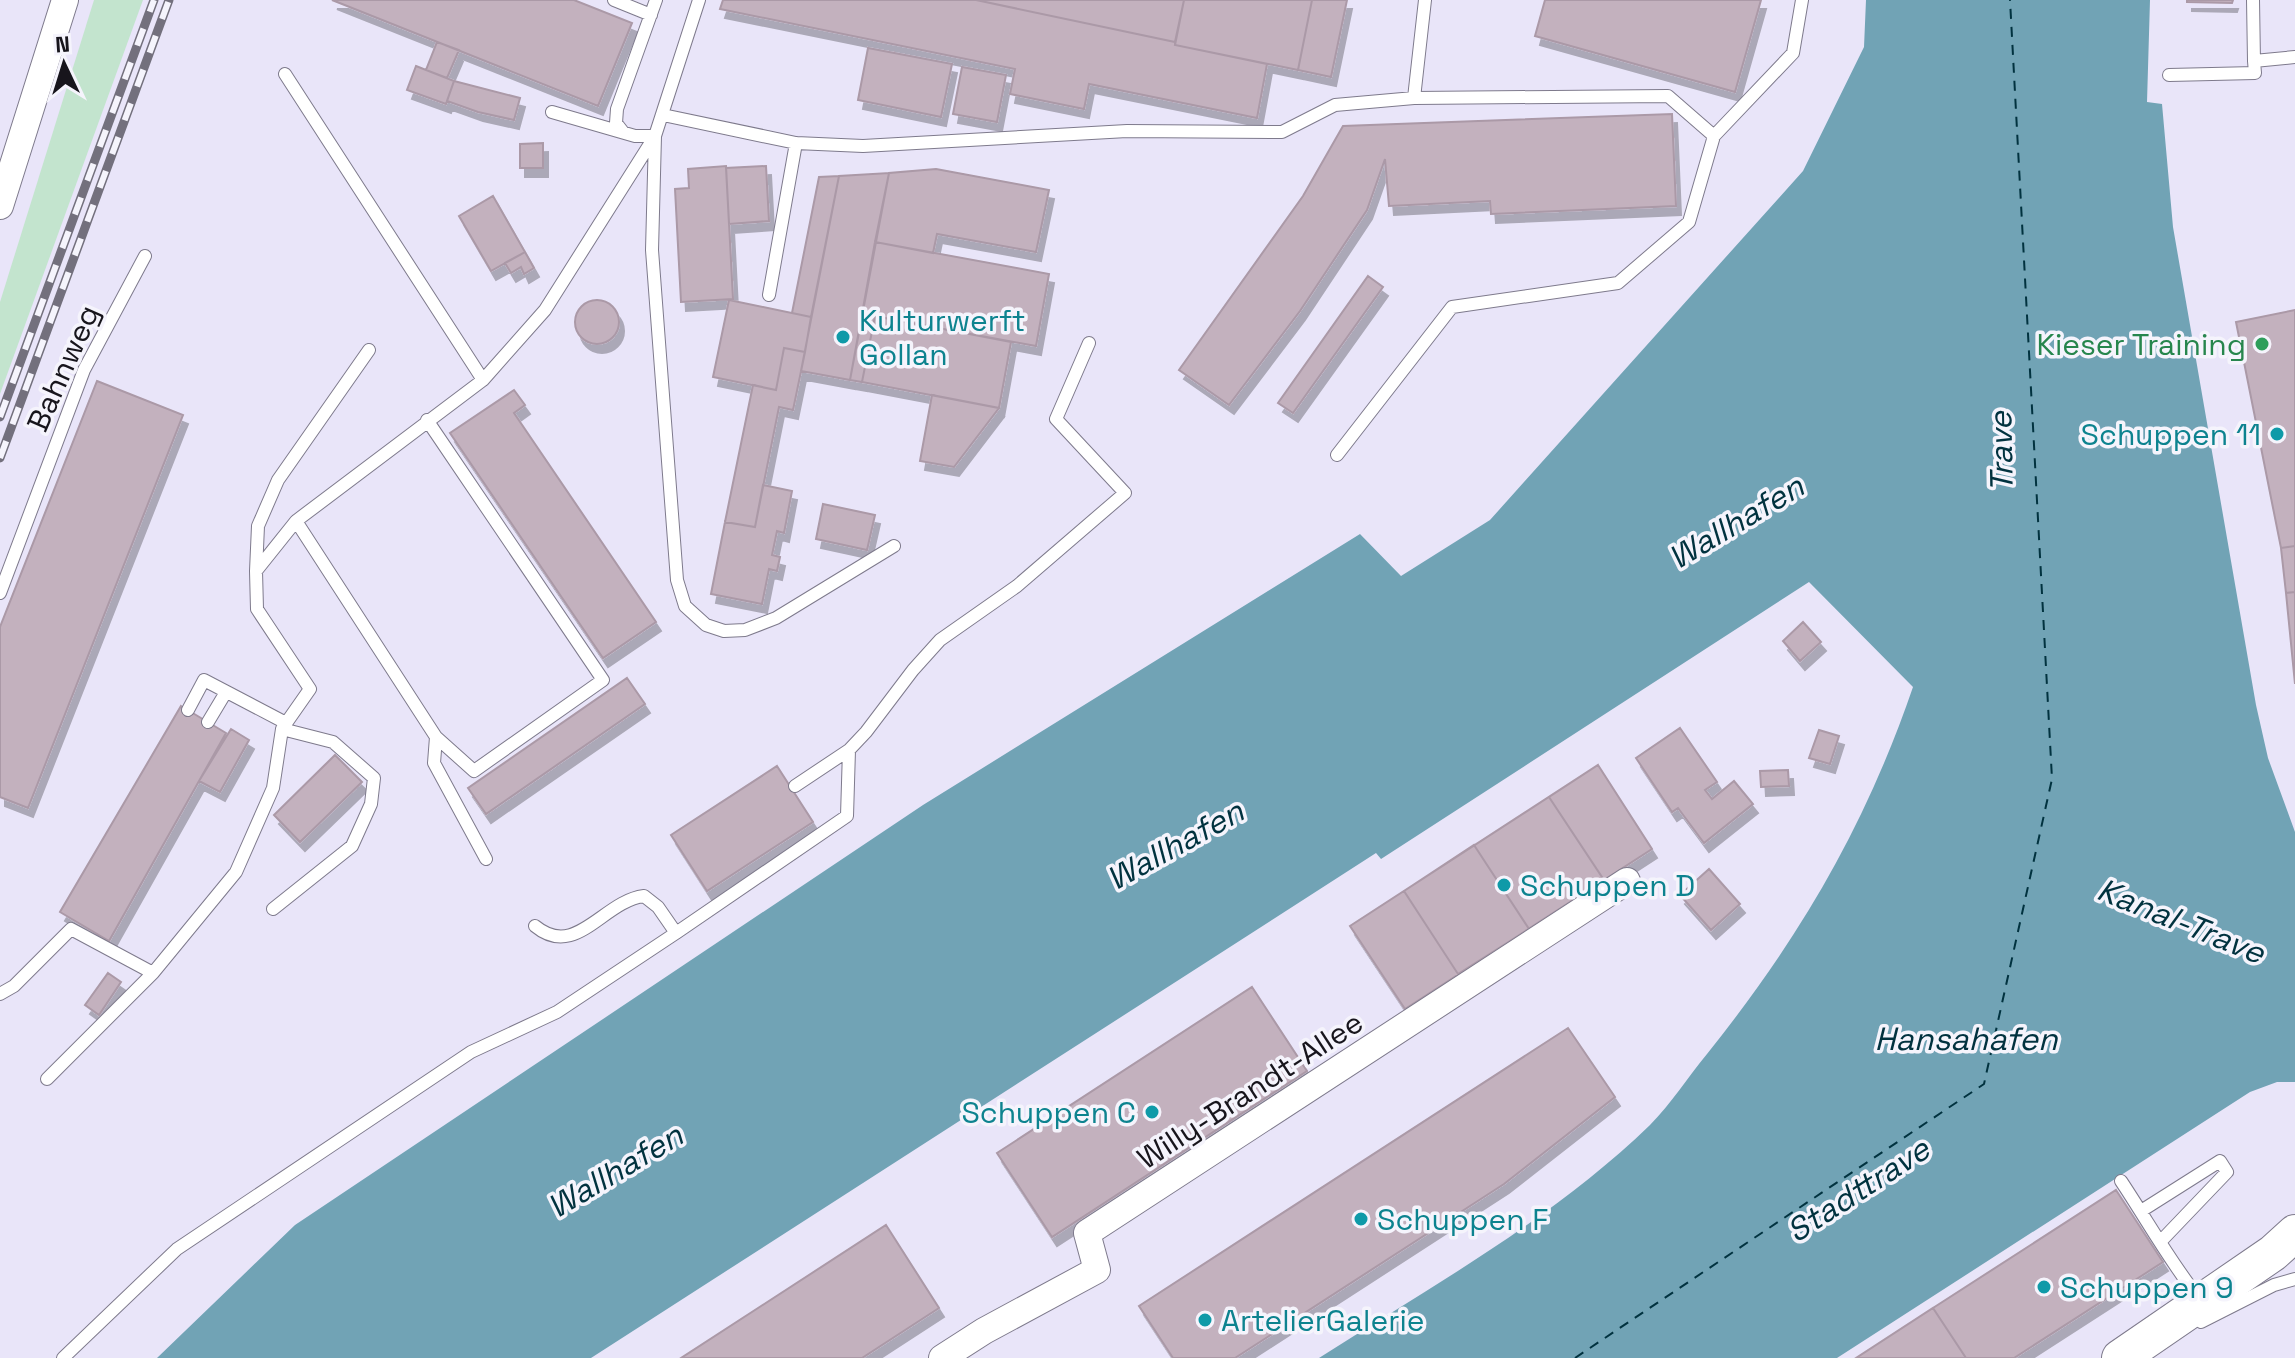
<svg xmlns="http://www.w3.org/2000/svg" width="2295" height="1358" viewBox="0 0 2295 1358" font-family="'Space Grotesk',sans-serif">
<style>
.green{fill:#c3e4ce}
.water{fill:#71a3b5}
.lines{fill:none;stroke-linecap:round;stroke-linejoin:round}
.ferry{stroke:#01323f;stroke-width:2;stroke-dasharray:10 8;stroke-linecap:butt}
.building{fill:#c3b1be;stroke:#ab99a7;stroke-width:2;filter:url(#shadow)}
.lane-casing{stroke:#7e7a8c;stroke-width:14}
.street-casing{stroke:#7e7a8c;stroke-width:28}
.secondary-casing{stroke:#7e7a8c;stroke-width:38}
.lane{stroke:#fff;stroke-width:12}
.street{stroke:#fff;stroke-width:26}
.secondary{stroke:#fff;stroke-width:36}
.rail-casing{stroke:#73707d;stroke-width:9}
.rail{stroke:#f5f4fc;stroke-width:6;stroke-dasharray:18;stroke-linecap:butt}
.culture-dot{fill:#0f9aa8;stroke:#f5f4fc;stroke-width:3}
.leisure-dot{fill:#2e9e5b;stroke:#f5f4fc;stroke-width:3}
.labels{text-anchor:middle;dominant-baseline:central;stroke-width:7;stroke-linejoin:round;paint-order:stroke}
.culture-label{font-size:30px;fill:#0d838f;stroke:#f5f4fc;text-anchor:start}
.leisure-label{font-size:30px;fill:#27864d;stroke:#f5f4fc;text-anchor:end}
.street-label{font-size:30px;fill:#17151c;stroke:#f5f4fc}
.water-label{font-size:32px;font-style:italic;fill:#01323f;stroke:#f5f4fc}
</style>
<defs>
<filter id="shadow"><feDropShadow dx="5" dy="9" stdDeviation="0" flood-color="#0004"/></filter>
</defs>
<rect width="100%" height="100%" fill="#e9e5f9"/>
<path class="green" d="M94,0H143L0,394V302Z"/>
<path class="water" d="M1866,0H2150L2147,102L2162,104L2173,227L2256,705L2268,758L2295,832V1082H2277L2250,1092L1837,1358H1319C1432,1286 1553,1219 1650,1125C1671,1104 1688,1077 1707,1054C1799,939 1865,827 1913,687L1809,582L1381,859L1376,853L591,1358H157L295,1225L923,805L1360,534L1401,576L1490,520L1803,171L1864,47Z"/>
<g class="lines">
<path class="ferry" d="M1575,1358L1984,1084L2052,779L2010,0"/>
</g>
<path class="building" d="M332,0H574L632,23L598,106Z
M723,0H976L1175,42V45L1267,64L1257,118L1089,84L1084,109L1010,94L1015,69L720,9Z
M976,0H1184L1175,42Z
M1184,0H1312L1298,70L1175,45Z
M1312,0H1347L1331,77L1298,70Z
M1545,0H1761L1735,92L1535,36Z
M2187,0H2233L2232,3L2187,2Z
M437,42L459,50L447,78L426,70Z
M868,48L952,64L941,117L858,100Z
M416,66L454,81L446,104L407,90Z
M962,67L1006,75L997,122L953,114Z
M454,81L520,98L514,120L478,112L447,101Z
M1672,114L1676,206L1491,214L1490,201L1389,206L1385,159L1367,210L1300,311L1229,405L1179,370L1303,196L1343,126Z
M543,143V168H520V144Z
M726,166L733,299L681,302L675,189L689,188L688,169Z
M766,166L769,221L729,224L726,168Z
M936,169L1049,190L1036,252L937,234L933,253L875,242L889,173Z
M889,173L850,380L801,371L839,176Z
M839,176L811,317L792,313L819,177Z
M493,196L525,252L491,271L459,216Z
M875,242L1049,274L1036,346L862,314Z
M525,252L534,268L524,274L521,267L511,273L505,263Z
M1368,276L1383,287L1293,413L1278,403Z
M729,300L811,317L805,352L784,348L776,390L713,377Z
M575 322a22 22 0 1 1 44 0a22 22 0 1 1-44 0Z
M2295,310V546L2281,548L2236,322Z
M862,314L875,316L862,382L850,380Z
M875,316L1011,342L999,408L862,382Z
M784,348L805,352L793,410L779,407L755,527L725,522L753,385L776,390Z
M97,381L183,415L28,808L0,797V627Z
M514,390L525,405L514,413L656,622L603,658L450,433Z
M932,395L999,408L954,467L920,461Z
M763,485L792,491L784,533L777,531L772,555L780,557L777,571L769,569L762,604L711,594L725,522L755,527Z
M823,504L875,515L867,550L816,539Z
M2295,546V592L2286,593L2281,548Z
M2295,592V684L2286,593Z
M1803,622L1821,642L1800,661L1783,641Z
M627,678L645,704L486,814L468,788Z
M181,706L226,733L109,941L60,912Z
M1680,728L1717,782L1705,790L1712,799L1734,781L1753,804L1704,843L1678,808L1672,812L1636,758Z
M231,729L249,740L220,792L199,781Z
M1819,730L1839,736L1830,764L1809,758Z
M335,755L362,782L300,842L274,815Z
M1598,765L1652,849L1604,880L1549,797Z
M1598,765L1652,849L1405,1009L1350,926Z
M777,766L813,822L707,891L671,835Z
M1788,770L1789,786L1761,787L1760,771Z
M1474,845L1529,929L1458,974L1404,891Z
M1709,869L1740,904L1711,930L1680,895Z
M108,973L121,982L99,1015L85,1005Z
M1252,987L1307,1071L1052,1237L997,1153Z
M1568,1028L1615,1097L1504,1184L1235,1358H1173L1139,1306Z
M2116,1190L2163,1262L2014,1358H1966L1933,1308Z
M886,1225L939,1308L862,1358H681Z
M1933,1308L1966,1358H1856Z"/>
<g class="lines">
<g class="lane-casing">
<path id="lane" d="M614,0L651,15
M1425,0L1414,98L1668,96L1714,136L1793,53L1802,0
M2253,0L2254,61L2295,57
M285,74L483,380
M2169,75L2255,73L2254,61
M552,112L635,136H655L652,250L677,580L685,606L706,625L724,631L745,630L776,618L894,546
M663,115L796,143L863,146L1127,131L1282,132L1335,105L1414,98
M623,132L616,123L617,109L656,0
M769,295L796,143
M427,420L603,680L474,771L436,737L296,521L483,380L545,310L655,136L699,0
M1337,455L1452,307L1618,283L1689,222L1714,136
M256,571L258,526L278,480L369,350
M0,593L84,370L145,256
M188,710L204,680L286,723
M208,722L226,692
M436,737L434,763L486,859
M795,786L849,750
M273,909L352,846L371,804L374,778L333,742L282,729
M676,933L847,816L849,750L866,732L913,670L940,640L1017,586L1125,493L1056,419L1089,343
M0,994L14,986L71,929L153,973
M47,1079L153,973L236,872L273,788L282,729L310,689L257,609L256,571L296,521
M2121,1181C2147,1220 2170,1262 2199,1298
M2141,1211L2220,1161L2227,1172L2161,1241
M2201,1322L2274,1285L2295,1279
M63,1358L177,1249L471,1052L557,1012L676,933L658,907L644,896C603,901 576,960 535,926"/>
</g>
<g class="street-casing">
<path id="street" d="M0,206L65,0
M942,1358L984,1331L1097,1270L1087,1233L1627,881"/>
</g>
<g class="secondary-casing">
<path id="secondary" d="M2120,1358L2273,1253L2295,1233"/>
</g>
<use href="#lane" class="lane"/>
<use href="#street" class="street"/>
<use href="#secondary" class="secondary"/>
<g class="rail-casing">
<path id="rail" d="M0,417L154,0
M0,458L169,0"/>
</g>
<use href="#rail" class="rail"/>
</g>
<g class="culture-dot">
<circle cx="843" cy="337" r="8"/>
<circle cx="2277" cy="434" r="8"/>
<circle cx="1504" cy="885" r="8"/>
<circle cx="1152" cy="1112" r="8"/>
<circle cx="1361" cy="1219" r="8"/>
<circle cx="2044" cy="1287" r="8"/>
<circle cx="1205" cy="1320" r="8"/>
</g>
<circle class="leisure-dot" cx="2262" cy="344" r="8"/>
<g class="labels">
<g class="culture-label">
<text x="859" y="320">Kulturwerft<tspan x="859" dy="34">Gollan</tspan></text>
<text x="2261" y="434" text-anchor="end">Schuppen 11</text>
<text x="1520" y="885">Schuppen D</text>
<text x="1136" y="1112" text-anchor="end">Schuppen C</text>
<text x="1377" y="1219">Schuppen F</text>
<text x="2060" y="1287">Schuppen 9</text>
<text x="1221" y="1320">ArtelierGalerie</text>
</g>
<g class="leisure-label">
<text x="2246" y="344">Kieser Training</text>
</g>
<g class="street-label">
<text transform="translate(63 368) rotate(-66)">Bahnweg</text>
<text transform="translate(1250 1090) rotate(-33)">Willy-Brandt-Allee</text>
</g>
<g class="water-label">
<text transform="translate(2001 452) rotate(-91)">Trave</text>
<text transform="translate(1736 522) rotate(-31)">Wallhafen</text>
<text transform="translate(1175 845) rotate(-29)">Wallhafen</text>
<text transform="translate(2181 921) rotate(22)">Kanal-Trave</text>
<text x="1966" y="1039">Hansahafen</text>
<text transform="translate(615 1171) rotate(-31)">Wallhafen</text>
<text transform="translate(1858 1190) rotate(-33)">Stadttrave</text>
</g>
</g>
<g transform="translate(64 64) rotate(356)" stroke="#f5f4fc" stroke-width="6" paint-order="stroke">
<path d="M0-6L14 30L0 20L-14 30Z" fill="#17151c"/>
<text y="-12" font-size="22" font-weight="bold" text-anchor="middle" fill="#17151c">N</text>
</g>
</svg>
